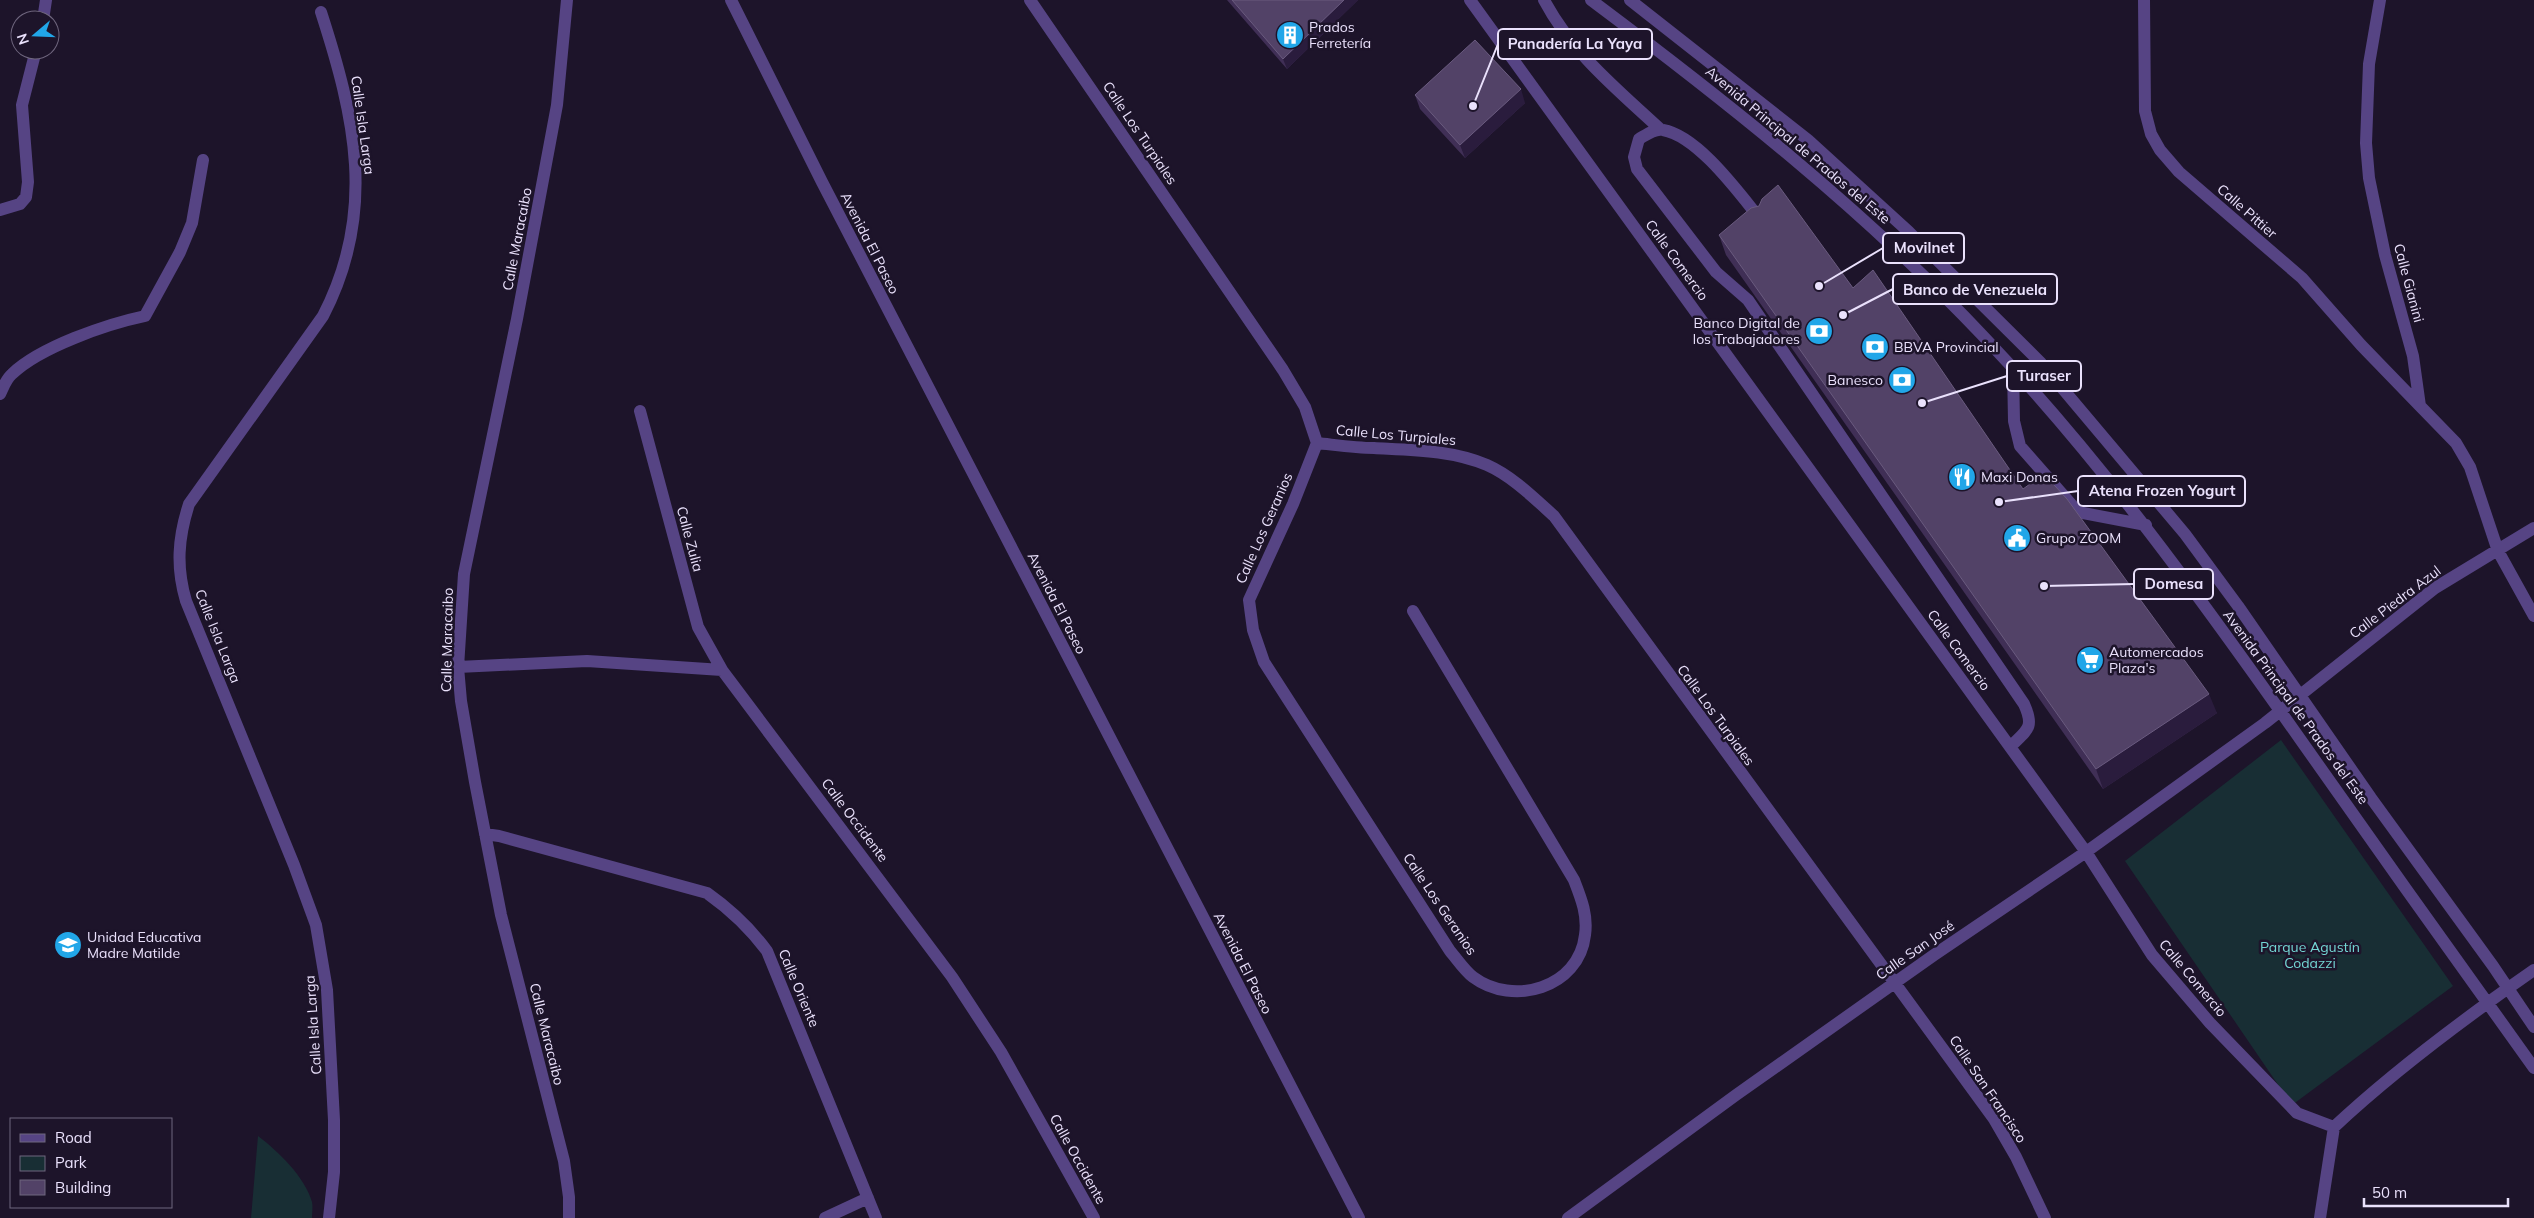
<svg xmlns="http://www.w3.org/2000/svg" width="2534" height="1218" viewBox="0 0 2534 1218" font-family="Mulish,sans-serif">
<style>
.green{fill:#182e34}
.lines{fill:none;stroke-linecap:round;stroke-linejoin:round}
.minor{stroke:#564484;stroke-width:12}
.wall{fill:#402f56}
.shaded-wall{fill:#2a1c3d}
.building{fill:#524267;stroke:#6a5b7f}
.labels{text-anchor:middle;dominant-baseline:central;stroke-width:5;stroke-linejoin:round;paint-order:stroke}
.poi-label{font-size:14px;fill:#eae1fc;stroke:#1d142a;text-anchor:start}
.street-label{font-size:14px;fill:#eae1fc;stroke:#1d142a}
.park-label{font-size:14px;fill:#73d6d4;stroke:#1d142a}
.leader{fill:none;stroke:#eae1fc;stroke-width:2}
.callout-dot{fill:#eae1fc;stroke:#1d142a;stroke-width:2}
.callout{fill:#1d142a;stroke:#eae1fc;stroke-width:2}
.callout-label{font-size:15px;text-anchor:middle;font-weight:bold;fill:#eae1fc}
</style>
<rect width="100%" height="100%" fill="#1d142a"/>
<path class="green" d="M2281,740L2453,986L2292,1105L2125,861Z
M258,1136C278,1151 305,1177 312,1202C313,1207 312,1213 312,1218H251Z"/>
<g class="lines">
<path class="minor" d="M567,0L557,105L517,319L464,574L458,667L461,701L475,782L501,915L564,1161L569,1197V1218
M731,0L822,182L1359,1218
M1030,0L1283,370L1305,407L1317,443
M1470,0L2086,852L2152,955L2210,1023L2297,1113L2334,1127C2396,1069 2465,1018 2534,970
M1544,0C1572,53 1617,89 1660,129
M1591,0C1730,104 1865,211 1984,337C2102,461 2202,600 2300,739C2377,849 2456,959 2534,1068
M1630,0L1808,140L1909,232L2041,363L2185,534L2238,606L2371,798L2493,966L2534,1027
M2144,0L2145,111L2151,134L2160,150L2179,172L2302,278L2361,345L2420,406
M2380,0L2369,64L2366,143L2369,178L2385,255L2413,356L2420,406L2456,443L2470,467L2498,551L2534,616
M321,12C355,117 377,212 323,316L189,504C178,538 176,567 186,601L294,865L316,925L327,990L334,1120V1172L329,1218
M43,20L46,0
M0,210L20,204L26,197L28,182L22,105L36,50
M1761,220C1739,193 1698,136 1663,130C1655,128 1646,135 1639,139L1634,157L1637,169L1716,272L1748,300L2024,704C2035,728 2027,730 2010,747
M2013,368L2014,421L2020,446L2078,512L2146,525
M0,394C3,388 6,379 12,374C40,347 107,324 145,316L180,252L192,223L203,160
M640,411L698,627L722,670
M1317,443L1293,504L1249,600L1253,630L1264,662L1450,951C1457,959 1464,970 1473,977C1513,1007 1579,988 1585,935C1588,915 1581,898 1574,880L1413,611
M1317,443C1336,445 1355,448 1374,448C1412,450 1452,450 1487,465C1512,476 1534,498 1554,516L1994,1119L2016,1157L2045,1218
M458,667L587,661L722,670L952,977L1001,1052L1094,1218
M485,834L499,836L707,893C731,910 750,928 767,951L876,1218
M825,1218L868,1198
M1568,1218L1736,1095L1934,955L2086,852L2265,723L2435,588L2534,528
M2320,1218L2334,1127"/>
</g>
<path class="wall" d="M1227,0H1358L1287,69Z
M1415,95L1525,103L1465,158L1420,109Z
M1759,206L1853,288L2023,489L2217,713L2103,789L1726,255L1719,235Z"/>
<path class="shaded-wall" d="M1344,0H1358L1287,69L1283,59Z
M1521,89L1525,103L1465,158L1460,145Z
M2209,694L2217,713L2103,789L2096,769Z"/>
<path class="building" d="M1232,0H1344L1283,59Z
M1475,40L1521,89L1460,145L1415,95Z
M1778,185L1853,288L1873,270L2023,489L2044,474L2067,499L2209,694L2096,769L1719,235L1751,208L1759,206L1762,199Z"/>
<defs>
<g id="building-disc" transform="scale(1.4375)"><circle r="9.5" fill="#21a6e8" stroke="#1d142a"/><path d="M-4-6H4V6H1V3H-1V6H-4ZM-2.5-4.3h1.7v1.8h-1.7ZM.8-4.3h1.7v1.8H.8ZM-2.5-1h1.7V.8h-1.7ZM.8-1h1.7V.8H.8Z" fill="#fff"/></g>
<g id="bank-disc" transform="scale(1.4375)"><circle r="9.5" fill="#21a6e8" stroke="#1d142a"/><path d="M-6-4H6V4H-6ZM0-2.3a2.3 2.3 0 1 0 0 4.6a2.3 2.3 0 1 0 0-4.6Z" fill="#fff"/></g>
<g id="restaurant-disc" transform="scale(1.4375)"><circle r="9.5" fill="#21a6e8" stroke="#1d142a"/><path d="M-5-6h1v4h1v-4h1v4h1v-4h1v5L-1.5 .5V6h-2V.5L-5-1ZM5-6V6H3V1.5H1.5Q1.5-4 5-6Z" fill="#fff"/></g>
<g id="civic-disc" transform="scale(1.4375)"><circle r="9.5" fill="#21a6e8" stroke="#1d142a"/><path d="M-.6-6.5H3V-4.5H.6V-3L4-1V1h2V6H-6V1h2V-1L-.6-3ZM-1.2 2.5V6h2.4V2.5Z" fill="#fff"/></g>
<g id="supermarket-disc" transform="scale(1.4375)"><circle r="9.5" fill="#21a6e8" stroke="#1d142a"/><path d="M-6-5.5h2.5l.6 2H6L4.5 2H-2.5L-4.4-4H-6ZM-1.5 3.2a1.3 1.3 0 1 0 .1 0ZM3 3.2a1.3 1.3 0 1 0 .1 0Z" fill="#fff"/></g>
<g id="school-disc" transform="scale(1.4375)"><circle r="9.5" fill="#21a6e8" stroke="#1d142a"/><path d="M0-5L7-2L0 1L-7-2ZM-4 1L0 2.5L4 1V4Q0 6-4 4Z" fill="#fff"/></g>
</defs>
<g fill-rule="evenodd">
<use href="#building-disc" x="1290" y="35"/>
<use href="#bank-disc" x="1819" y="331"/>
<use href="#bank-disc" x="1875" y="347"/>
<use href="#bank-disc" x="1902" y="380"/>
<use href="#restaurant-disc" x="1962" y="477"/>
<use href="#civic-disc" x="2017" y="538"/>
<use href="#supermarket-disc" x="2090" y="660"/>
<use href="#school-disc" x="68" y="945"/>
</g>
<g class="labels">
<g class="poi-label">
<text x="1309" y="27">Prados<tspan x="1309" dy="16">Ferretería</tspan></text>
<text x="1800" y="323" text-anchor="end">Banco Digital de<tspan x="1800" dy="16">los Trabajadores</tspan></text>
<text x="1894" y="347">BBVA Provincial</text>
<text x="1883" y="380" text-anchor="end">Banesco</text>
<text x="1981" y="477">Maxi Donas</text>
<text x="2036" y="538">Grupo ZOOM</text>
<text x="2109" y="652">Automercados<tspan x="2109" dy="16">Plaza's</tspan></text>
<text x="87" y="937">Unidad Educativa<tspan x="87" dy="16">Madre Matilde</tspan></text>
</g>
<g class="street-label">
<text transform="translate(363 125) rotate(82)">Calle Isla Larga</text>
<text transform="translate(1140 133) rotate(56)">Calle Los Turpiales</text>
<text transform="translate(1798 145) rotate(40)">Avenida Principal de Prados del Este</text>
<text transform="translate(2247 211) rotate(41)">Calle Pittier</text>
<text transform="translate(517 239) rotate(-79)">Calle Maracaibo</text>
<text transform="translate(870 243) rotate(63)">Avenida El Paseo</text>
<text transform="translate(1677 260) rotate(54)">Calle Comercio</text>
<text transform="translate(2409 283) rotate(75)">Calle Gianini</text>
<text transform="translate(1396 435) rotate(5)">Calle Los Turpiales</text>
<text transform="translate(1264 528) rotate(-66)">Calle Los Geranios</text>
<text transform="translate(690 539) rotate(75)">Calle Zulia</text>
<text transform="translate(2395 602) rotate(-37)">Calle Piedra Azul</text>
<text transform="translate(1057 603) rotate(63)">Avenida El Paseo</text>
<text transform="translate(218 636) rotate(68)">Calle Isla Larga</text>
<text transform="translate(447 640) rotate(-89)">Calle Maracaibo</text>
<text transform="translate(1959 650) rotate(54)">Calle Comercio</text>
<text transform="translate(2296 707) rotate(54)">Avenida Principal de Prados del Este</text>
<text transform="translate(1716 715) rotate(54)">Calle Los Turpiales</text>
<text transform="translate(855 820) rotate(53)">Calle Occidente</text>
<text transform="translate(1440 904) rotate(56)">Calle Los Geranios</text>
<text transform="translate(1915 950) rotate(-35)">Calle San José</text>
<text transform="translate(1243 963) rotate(63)">Avenida El Paseo</text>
<text transform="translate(2193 978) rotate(50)">Calle Comercio</text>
<text transform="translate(799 988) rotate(67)">Calle Oriente</text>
<text transform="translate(313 1025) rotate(-94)">Calle Isla Larga</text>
<text transform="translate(547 1034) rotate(76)">Calle Maracaibo</text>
<text transform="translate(1988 1089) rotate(56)">Calle San Francisco</text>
<text transform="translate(1078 1159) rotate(61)">Calle Occidente</text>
</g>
<g class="park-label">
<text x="2310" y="947">Parque Agustín<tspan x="2310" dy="16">Codazzi</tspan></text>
</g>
</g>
<path class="leader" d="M1473 106L1498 44M1819 286L1883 248M1843 315L1893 289M1922 403L2007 376M1999 502L2078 491M2044 586L2134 584"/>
<g class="callout-dot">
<circle cx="1473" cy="106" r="5"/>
<circle cx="1819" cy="286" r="5"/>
<circle cx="1843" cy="315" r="5"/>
<circle cx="1922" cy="403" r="5"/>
<circle cx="1999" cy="502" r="5"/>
<circle cx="2044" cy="586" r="5"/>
</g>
<g class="callout">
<rect x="1498" y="29" width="154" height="30" rx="5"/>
<rect x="1883" y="233" width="81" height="30" rx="5"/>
<rect x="1893" y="274" width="164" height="30" rx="5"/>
<rect x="2007" y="361" width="74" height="30" rx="5"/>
<rect x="2078" y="476" width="167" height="30" rx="5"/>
<rect x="2134" y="569" width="79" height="30" rx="5"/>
</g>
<g class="callout-label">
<text x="1575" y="49">Panadería La Yaya</text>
<text x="1924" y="253">Movilnet</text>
<text x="1975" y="295">Banco de Venezuela</text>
<text x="2044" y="381">Turaser</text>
<text x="2162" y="496">Atena Frozen Yogurt</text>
<text x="2174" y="589">Domesa</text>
</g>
<rect x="10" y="1118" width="162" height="90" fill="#1d142a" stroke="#6f667e"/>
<rect x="20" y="1134" width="25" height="8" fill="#564484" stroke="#6f667e"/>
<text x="55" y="1143" font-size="15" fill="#eae1fc">Road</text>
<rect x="20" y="1156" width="25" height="15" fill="#182e34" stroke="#6f667e"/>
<text x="55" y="1168" font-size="15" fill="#eae1fc">Park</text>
<rect x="20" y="1180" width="25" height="15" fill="#524267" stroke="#6f667e"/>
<text x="55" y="1193" font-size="15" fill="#eae1fc">Building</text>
<g transform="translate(35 35) rotate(251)"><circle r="24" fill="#1d142a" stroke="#6f667e"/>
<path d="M0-4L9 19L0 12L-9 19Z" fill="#21a6e8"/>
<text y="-8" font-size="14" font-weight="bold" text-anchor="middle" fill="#eae1fc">N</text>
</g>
<path d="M2364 1198v8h144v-8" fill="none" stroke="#eae1fc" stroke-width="2.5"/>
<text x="2372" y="1198" font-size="15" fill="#eae1fc" stroke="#1d142a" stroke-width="4" paint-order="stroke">50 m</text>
</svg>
